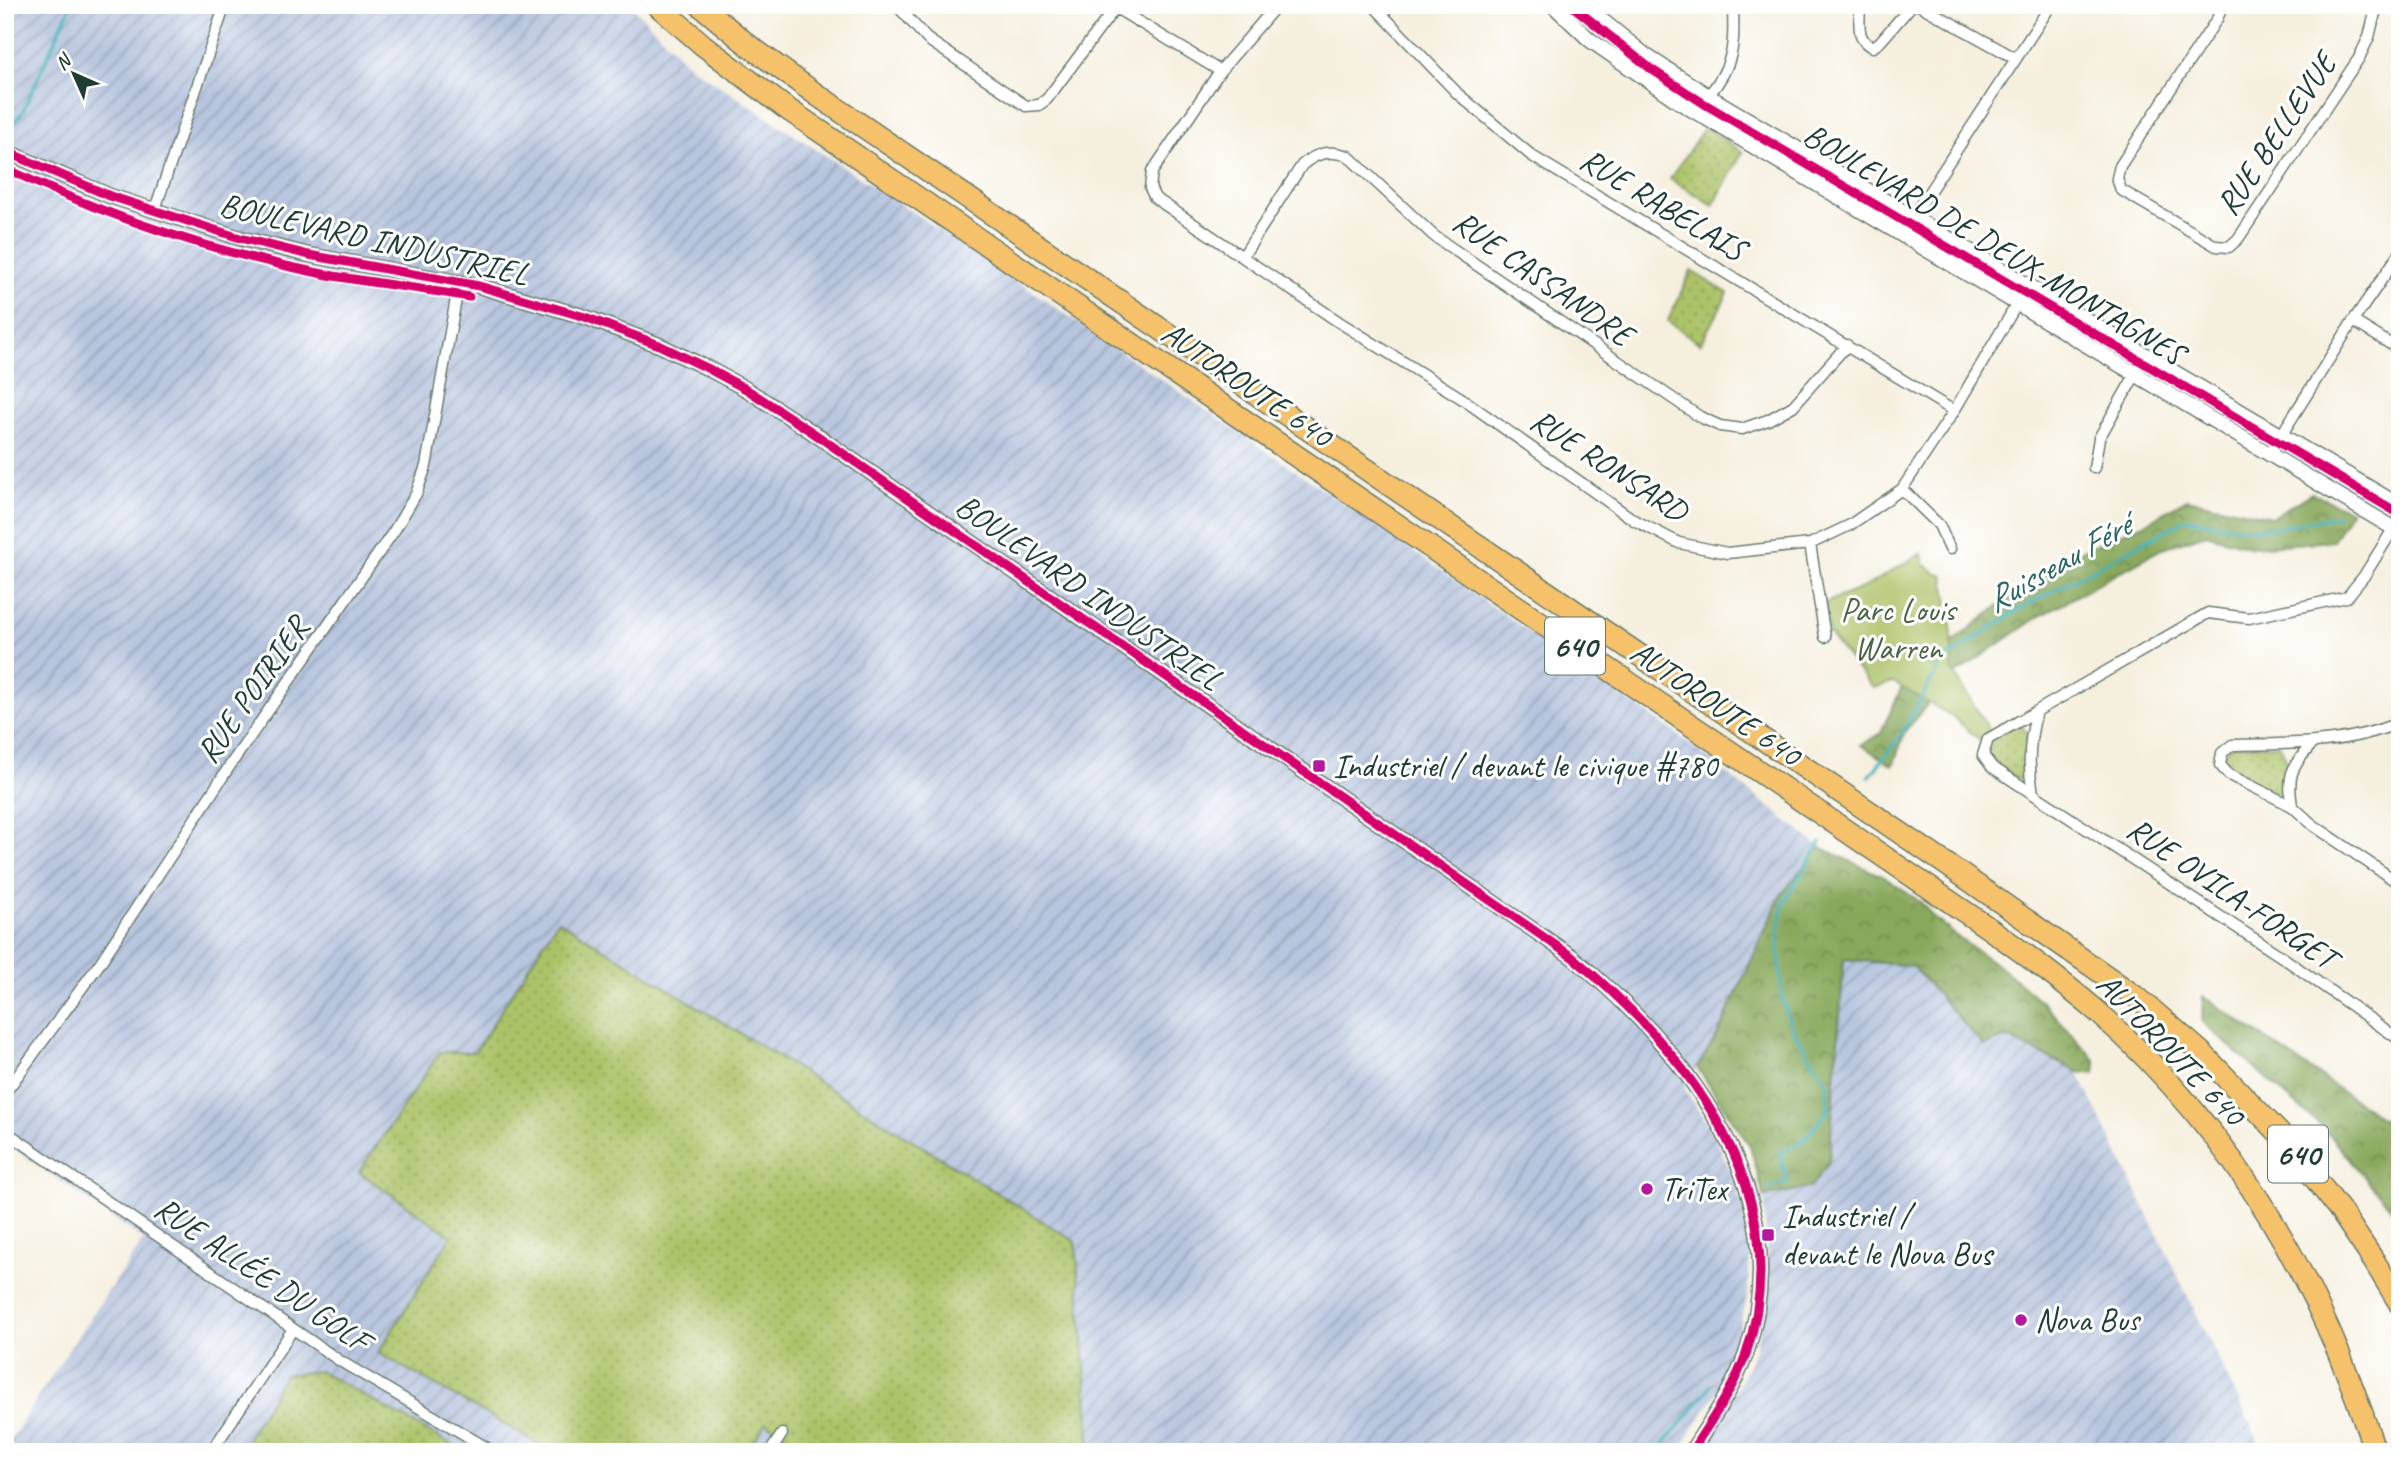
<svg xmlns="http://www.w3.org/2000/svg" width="2405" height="1457" viewBox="0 0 2405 1457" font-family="Caveat,sans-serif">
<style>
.industrial{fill:url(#industrial-furrows)}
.grass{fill:url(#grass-dots);stroke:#66804e;stroke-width:2}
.forest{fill:url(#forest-crowns);stroke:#547248;stroke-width:2}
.park{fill:#acc267;stroke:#66804e;stroke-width:2}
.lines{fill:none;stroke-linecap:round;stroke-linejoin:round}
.stream{stroke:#40b1b8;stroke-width:3.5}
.minor-casing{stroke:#6a7b70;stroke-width:13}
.tertiary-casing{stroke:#6a7b70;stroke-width:17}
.motorway-casing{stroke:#6a7b70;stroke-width:24}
.minor{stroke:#fff;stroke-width:10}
.tertiary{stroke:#fff;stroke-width:14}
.motorway{stroke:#f5c16b;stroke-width:21}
.cycleway-casing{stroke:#fff;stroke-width:13}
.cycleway{stroke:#d6006c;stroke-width:9}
.poi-dot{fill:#b5179e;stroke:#fff;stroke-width:2.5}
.labels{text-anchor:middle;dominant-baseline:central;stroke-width:6;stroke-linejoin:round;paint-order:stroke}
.shield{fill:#fff;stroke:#627771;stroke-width:2}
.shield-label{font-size:32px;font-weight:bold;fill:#1f3d34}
.street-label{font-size:33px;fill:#1f3d34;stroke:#fff}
.park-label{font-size:33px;fill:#496543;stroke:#fff}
.poi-label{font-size:33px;fill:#1f3d34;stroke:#fff;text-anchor:start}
.water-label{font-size:35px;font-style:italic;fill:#2b6662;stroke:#fff}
</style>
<defs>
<pattern id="industrial-furrows" width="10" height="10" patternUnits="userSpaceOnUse" patternTransform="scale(1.75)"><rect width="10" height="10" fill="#b7c5de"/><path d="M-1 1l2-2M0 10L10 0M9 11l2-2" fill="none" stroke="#94a1b5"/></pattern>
<pattern id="grass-dots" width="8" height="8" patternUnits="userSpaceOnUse" patternTransform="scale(1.75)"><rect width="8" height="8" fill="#acc267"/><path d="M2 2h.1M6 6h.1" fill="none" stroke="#8b9f56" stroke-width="1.8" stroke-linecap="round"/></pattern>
<pattern id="forest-crowns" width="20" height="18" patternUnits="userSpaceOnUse" patternTransform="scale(1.75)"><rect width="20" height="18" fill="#89a85c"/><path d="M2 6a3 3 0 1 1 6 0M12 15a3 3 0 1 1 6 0" fill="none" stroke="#6f8a4d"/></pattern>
</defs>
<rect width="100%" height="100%" fill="#fff"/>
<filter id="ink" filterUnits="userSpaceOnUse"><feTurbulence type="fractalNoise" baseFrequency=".0143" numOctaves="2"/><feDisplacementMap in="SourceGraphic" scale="14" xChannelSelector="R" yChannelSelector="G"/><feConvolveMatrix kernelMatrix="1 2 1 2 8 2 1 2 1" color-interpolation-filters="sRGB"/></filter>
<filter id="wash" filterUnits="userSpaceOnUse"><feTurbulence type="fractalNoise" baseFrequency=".00686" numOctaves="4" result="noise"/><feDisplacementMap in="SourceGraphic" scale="28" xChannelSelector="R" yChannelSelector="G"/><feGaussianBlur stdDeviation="1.57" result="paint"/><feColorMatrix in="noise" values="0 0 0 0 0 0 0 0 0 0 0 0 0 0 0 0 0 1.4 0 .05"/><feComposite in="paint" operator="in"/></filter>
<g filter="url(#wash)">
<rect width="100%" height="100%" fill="#f5efde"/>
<path class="industrial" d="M5,5H631L691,67L1021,284L1343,503L1674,732L1820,847L1781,895L1718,1034L1684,1088L1714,1135L1735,1183L1743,1209L1750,1252L1748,1292L1731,1363L1720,1387L1678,1452H5V1448L78,1335L144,1240L5,1142Z
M1844,959L1912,966L1984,1046L2005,1037L2078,1072L2264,1452H1699L1738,1386L1755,1350L1764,1304L1767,1257L1764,1197L1811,1187L1829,1161Z"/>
<path class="grass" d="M1705,127L1743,152L1713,205L1670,179Z
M1691,271L1728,293L1700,344L1668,321Z
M2020,723L2029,736L2028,772L2019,780L1983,755L1988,739Z
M2232,745H2280L2291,771L2289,787L2271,796L2229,775L2222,753Z
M558,920L1076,1242L1091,1452H811L766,1423L747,1452H553L378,1353L451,1236L359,1172L440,1052H475Z
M320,1371L464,1452H239L285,1375Z"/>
<path class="forest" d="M2312,493L2351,511L2333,541L2252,547L2206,534L2163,548L2038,617L1950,678L1905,731L1893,766L1861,745L1880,734L1906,678L2057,561L2146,523L2187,499L2272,517Z
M1820,847L1884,877L1922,903L1931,915L1960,939L2007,972L2044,1004L2096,1061L2095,1074L2078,1072L2006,1037L1984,1046L1912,966L1844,959L1829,1161L1811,1187L1764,1197L1750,1146L1697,1067L1718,1034L1781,895Z
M2203,996L2400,1131V1219L2323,1128L2202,1022Z"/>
<path class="park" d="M1922,553L1924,564L1937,574L1944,576L1952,634V670L1990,731L1987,739L1982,742L1953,717L1893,682L1873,688L1829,634L1825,603L1865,587Z"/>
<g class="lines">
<path class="stream" d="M5,132L22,113L71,5
M1869,777L1901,735L1942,661L2018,610L2186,519L2242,528H2274L2338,516
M1769,1188L1787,1183L1780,1152L1800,1143L1828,1111L1827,1082L1792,1029L1782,999L1778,934L1784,901L1821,842
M1656,1452L1680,1425L1711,1385"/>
</g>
</g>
<g filter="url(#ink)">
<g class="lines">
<g class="minor-casing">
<path id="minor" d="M900,5L901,10L927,39L1026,106L1039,105L1047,99L1115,8
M1111,5L1220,71
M1277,5L1220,71L1152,172L1150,188L1155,198L1339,322L1461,398L1634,520L1679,543L1727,553L1810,544L1850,525L1902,489L1954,411L2028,285
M1373,5L1458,94L1532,156L1954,411
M1860,5C1860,21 1855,41 1873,47L1880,42L1912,5
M1919,5L2015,58
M2223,5L2217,19L2120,166L2117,178L2121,190L2216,246L2229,247L2238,239L2359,58L2369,37L2377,5
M1708,96C1735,64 1734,45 1733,5
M154,212L225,5
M1901,235L2051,5
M1243,256L1302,165C1318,152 1329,150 1348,156L1434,236L1700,417L1720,426L1742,429L1768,420L1793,406L1847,345
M2353,321L2400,350
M2270,453L2353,321L2400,253
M2094,468L2099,438L2146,356
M1902,489L1939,525L1950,549
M2400,518L2364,576L2347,597L2249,618L2208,613L1988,739L1983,755L1992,767L2282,957L2400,1040
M1810,544L1825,637
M2400,722C2348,745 2288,744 2232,745L2222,753L2220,765L2229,775L2292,806L2313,825L2400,884
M2033,793C2027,764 2029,739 2037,711
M2292,806C2287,776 2291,767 2312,744
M5,1093L100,963L233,761L394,531L416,494L426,466L459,282
M5,1131L340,1361L494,1452
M211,1452L293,1329
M770,1452L782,1434"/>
</g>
<g class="tertiary-casing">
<path id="tertiary" d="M1553,5L1590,40L1681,103L2400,532
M1583,5L1646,56L1708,96L2400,506
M5,151L110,196L240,238L309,255L479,286L585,317L659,345L707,368L746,389L812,432L1571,956C1688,1052 1800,1194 1746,1354C1733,1390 1711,1420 1691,1452"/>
</g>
<g class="motorway-casing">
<path id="motorway" d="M657,5L703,45L783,106L1990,929C2027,955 2064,983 2099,1013C2235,1134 2320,1280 2375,1452
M700,5L748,45L817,95L1949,866L2139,999L2202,1053L2280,1134L2339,1209L2374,1261L2400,1304"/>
</g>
<use href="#minor" class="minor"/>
<use href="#tertiary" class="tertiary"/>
<use href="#motorway" class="motorway"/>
<g class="cycleway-casing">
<path id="cycleway" d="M1571,5L1651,69L1703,103L2400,514
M5,151L110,196L240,238L309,255L479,286L585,317L659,345L707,368L746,389L812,432L1571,956C1688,1052 1800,1194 1746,1354C1733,1390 1711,1420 1691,1452
M5,168C105,216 214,252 323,274C371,283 421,288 469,297"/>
</g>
<use href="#cycleway" class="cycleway"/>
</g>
</g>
<g class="poi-dot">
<rect x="1312" y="759" width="14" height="14" rx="3.5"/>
<circle cx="1647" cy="1189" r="7"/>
<rect x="1761" y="1228" width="14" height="14" rx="3.5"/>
<circle cx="2021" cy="1320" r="7"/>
</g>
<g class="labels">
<g class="shield">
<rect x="1545" y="617.5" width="60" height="57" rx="5"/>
<rect x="2268" y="1125.5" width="60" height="57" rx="5"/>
</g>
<g class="shield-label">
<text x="1575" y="646">640</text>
<text x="2298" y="1154">640</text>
</g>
<g class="street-label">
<text transform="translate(2276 134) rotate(-56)">RUE BELLEVUE</text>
<text transform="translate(1663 204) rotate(31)">RUE RABELAIS</text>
<text transform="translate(374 239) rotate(13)">BOULEVARD INDUSTRIEL</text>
<text transform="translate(1994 244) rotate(31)">BOULEVARD DE DEUX-MONTAGNES</text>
<text transform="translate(1543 278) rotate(35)">RUE CASSANDRE</text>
<text transform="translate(1247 384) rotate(34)">AUTOROUTE 640</text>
<text transform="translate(1609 465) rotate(33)">RUE RONSARD</text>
<text transform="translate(1089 592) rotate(35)">BOULEVARD INDUSTRIEL</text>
<text transform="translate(252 690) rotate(-55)">RUE POIRIER</text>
<text transform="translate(1716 703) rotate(34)">AUTOROUTE 640</text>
<text transform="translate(2232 893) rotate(34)">RUE OVILA-FORGET</text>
<text transform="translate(2171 1049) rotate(46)">AUTOROUTE 640</text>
<text transform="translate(262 1274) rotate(34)">RUE ALLÉE DU GOLF</text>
</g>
<g class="park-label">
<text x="1898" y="610">Parc Louis<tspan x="1898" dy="38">Warren</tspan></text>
</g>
<g class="poi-label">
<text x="1333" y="766">Industriel / devant le civique #780</text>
<text x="1661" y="1189">TriTex</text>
<text x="1782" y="1216">Industriel /<tspan x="1782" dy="38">devant le Nova Bus</tspan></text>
<text x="2035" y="1320">Nova Bus</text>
</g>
<g class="water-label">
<text transform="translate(2058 563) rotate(-30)">Ruisseau Féré</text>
</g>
</g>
<rect width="2405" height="1457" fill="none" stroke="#fff" stroke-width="28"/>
<g transform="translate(74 74) rotate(315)" stroke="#ffffff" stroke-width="5" paint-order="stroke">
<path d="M0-5L12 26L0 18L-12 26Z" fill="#1f3d34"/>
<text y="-10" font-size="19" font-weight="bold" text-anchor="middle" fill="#1f3d34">N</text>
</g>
</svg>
